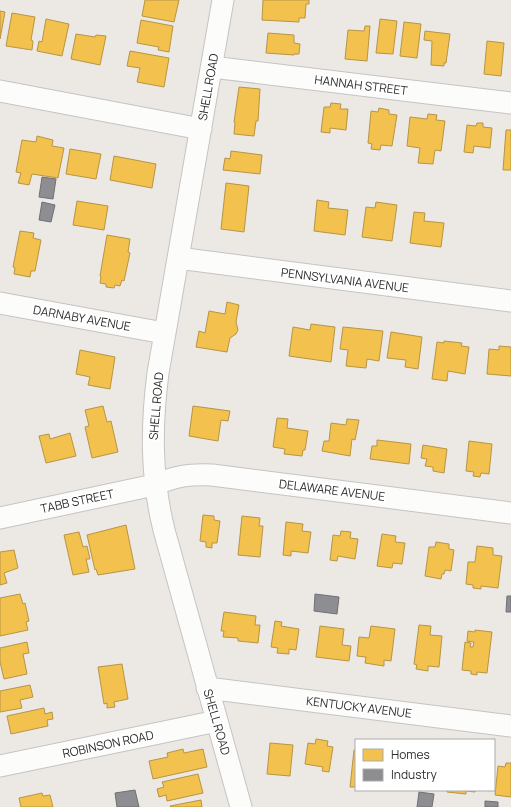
<svg xmlns="http://www.w3.org/2000/svg" width="511" height="807" viewBox="0 0 511 807" font-family="Manrope,sans-serif">
<style>
.homes{fill:#f2c14e;stroke:#b79544}
.industry{fill:#8d8d92;stroke:#707074}
.lines{fill:none;stroke-linecap:round;stroke-linejoin:round}
.minor-casing{stroke:#c5c4c5;stroke-width:23}
.minor{stroke:#fcfcfb;stroke-width:21}
.labels{text-anchor:middle;dominant-baseline:central;stroke-width:4;stroke-linejoin:round;paint-order:stroke}
.street-label{font-size:12px;fill:#2e2e2e;stroke:#fff}
</style>
<rect width="100%" height="100%" fill="#ece8e4"/>
<path class="homes" d="M145,0H179L174,22L142,16Z
M263,0H309V4H306L305,18H299V22L262,20Z
M0,11L5,12L0,39Z
M12,13L35,17L31,40L33,41L32,50L6,46Z
M46,19L69,24L62,56L37,51L39,41L42,42Z
M380,19L397,21L393,54L376,53Z
M141,20L173,26L169,52L158,50L159,47L137,43Z
M404,22L421,24L417,58L400,56Z
M365,26H370L367,61L345,59L348,30L364,31Z
M425,31L450,34L446,63H444V66L431,65L432,41L424,40Z
M268,33L294,35V43L300,44L299,54H294V55L266,53Z
M76,34L95,37L96,35L106,36L100,65L71,59Z
M487,41L504,43L501,76L484,74Z
M130,51L169,58L164,87L137,82L140,68L127,66Z
M239,87L260,89L258,121H256L254,136L234,134L235,122H234Z
M331,103L341,104L340,109H348L346,130L330,128V133L321,132L324,107H330Z
M379,108L389,110V114L397,115L392,146L381,145L380,150L371,149L372,144L368,143L371,111L378,112Z
M428,114L437,115L436,120L445,121L441,151L435,150L433,164L418,163L420,148L407,146L410,117L427,119Z
M477,123H483V127L492,128L490,148L474,146L473,153L464,152L467,125L476,126Z
M506,130H511V170H503Z
M37,136L53,140L52,146L64,148L58,178L32,174L29,185L18,183L21,173L16,172L22,140L36,142Z
M70,149L101,154L96,179L66,174Z
M231,151L262,155L260,174L223,170L225,158L230,159Z
M114,156L156,164L152,188L110,180Z
M226,183L249,186L244,232L221,229Z
M317,200L329,202L328,208L348,210L345,235L314,231Z
M77,201L108,206L104,230L73,225Z
M376,202L397,205L392,241L362,237L366,207L375,208Z
M414,212L425,213L424,221L444,223L441,247L410,243Z
M20,231L34,233L33,238L41,240L35,271H31L30,277L14,274L15,268L13,267Z
M107,235L130,239L128,252L130,253L124,281L122,280L120,286L115,285L114,288L106,287V284L100,283L101,277L100,276Z
M227,302L239,305L236,322L238,330L236,334L230,338L227,352L196,347L199,331L205,333L209,311L225,314Z
M311,324L335,327L331,362L289,356L293,327L310,330Z
M343,327L383,331L379,361L367,359L366,368L346,366L348,350L340,349Z
M391,332L422,337L418,369L405,367L406,360L387,358Z
M444,341L462,343L461,346L469,347L465,374L448,371L447,381L432,379L437,342L444,343Z
M499,346L511,347V376L487,374L489,349L499,350Z
M80,350L115,357L110,389L88,385L90,377L76,374Z
M103,406L107,422L111,421L118,452L92,458L85,427L89,426L85,410Z
M193,406L230,411L228,421L221,420L218,441L189,436Z
M277,418L288,419L287,428L308,431L305,450H303L302,456L284,454L285,449L273,447Z
M347,419L359,420L355,440L352,439L350,456L322,451L324,441H329L331,423L346,425Z
M70,433L76,456L46,463L39,436L49,434L50,439Z
M377,440L411,444L409,464L370,459L372,446H377Z
M469,441L492,444L489,474L481,473L480,477L473,476L474,472L466,471Z
M423,445L447,449L444,473L433,471V467L425,466L427,459L421,458Z
M203,515L214,516V520L220,521L217,543H212V548L206,547V542L200,541Z
M242,516L260,518L259,526H263L260,557L238,555Z
M286,522L303,524L302,531L311,532L308,553L291,551V556L283,555Z
M126,525L135,569L98,575L96,569L95,570L87,535Z
M341,531L351,532L350,538L358,539L355,559L338,556L337,561L330,560L333,535L340,536Z
M79,532L83,547L87,546L90,559H86L89,572L73,575L64,535Z
M382,534L396,536L395,542L405,543L402,564L393,563L392,568L377,566Z
M436,542L449,544V549L454,550L451,571L445,570L444,574H442L441,579L425,576L429,547H435Z
M477,546L493,548V555L502,556L498,588L481,586V589L473,588V585L466,584L468,562H475Z
M14,550L18,568L4,573L7,583L0,585V552Z
M20,594L23,604L25,603L29,621L26,622L28,630L0,636V598Z
M224,612L256,616L255,625H260L258,643L238,641V638L223,637L224,631H221Z
M275,621L282,622L281,626L299,629L296,650L289,649V654L277,653L278,648L271,647Z
M419,625L431,626L430,635L442,636L439,667L428,666V671L416,669L417,665L414,664Z
M320,626L344,629L342,645L351,646L349,661L316,657Z
M371,626L395,629L391,661L384,660V666L365,663L366,657L357,656L359,637L369,638Z
M475,630L492,632L487,673L477,672V675L471,674V671L462,670L465,642L471,643L470,647H473L474,642L467,641L468,631L475,632Z
M27,642L29,653L23,654L27,674L4,679L0,662V648Z
M122,664L128,699L114,702L115,707L107,708V703L104,704L98,667Z
M30,685L33,697L20,700L22,708L0,712V691Z
M44,708L45,714L52,712L53,719L47,720L48,726L11,734L7,716Z
M316,739L328,741L327,746L333,747L329,772L322,771L323,767L305,764L308,743L315,744Z
M270,743L293,745L290,776L267,774Z
M183,749L184,753L203,749L207,767L153,779L149,761L168,757L167,753Z
M354,750H356V787H350Z
M506,763H511V797L495,795L498,766L505,767Z
M198,774L203,793L167,801L166,795L159,797L157,789L164,787L162,782Z
M448,790H475V792L466,791V794L447,792Z
M42,793L43,796L50,795L53,807H21L19,798Z
M201,800L202,807H171L170,806Z"/>
<path class="industry" d="M42,177L56,179L53,199L39,197Z
M42,202L55,205L51,222L39,220Z
M315,594L339,597L337,614L314,611Z
M507,596H511V612H506Z
M135,790L139,807H117L115,793Z
M419,792L434,794L432,807H417Z
M485,801L498,802V807H485Z"/>
<g class="lines">
<g class="minor-casing">
<path id="minor" d="M223,0L158,373C151,427 151,477 164,530L241,807
M212,67L511,103
M0,91L201,129
M178,258L511,301
M0,303L164,333
M0,518L154,485C176,476 188,474 212,475L511,513
M207,688L511,726
M0,766L217,721"/>
</g>
<use href="#minor" class="minor"/>
</g>
<g class="labels">
<g class="street-label">
<text transform="translate(361 85) rotate(7)">HANNAH STREET</text>
<text transform="translate(208 87) rotate(-80)">SHELL ROAD</text>
<text transform="translate(345 280) rotate(7)">PENNSYLVANIA AVENUE</text>
<text transform="translate(82 318) rotate(10)">DARNABY AVENUE</text>
<text transform="translate(156 406) rotate(-85)">SHELL ROAD</text>
<text transform="translate(332 490) rotate(7)">DELAWARE AVENUE</text>
<text transform="translate(77 501) rotate(-12)">TABB STREET</text>
<text transform="translate(359 707) rotate(7)">KENTUCKY AVENUE</text>
<text transform="translate(217 722) rotate(74)">SHELL ROAD</text>
<text transform="translate(108 744) rotate(-12)">ROBINSON ROAD</text>
</g>
</g>
<rect x="355" y="739" width="140" height="52" fill="#ffffff" stroke="#ababab"/>
<rect x="363" y="749" width="20" height="12" fill="#f2c14e" stroke="#ababab"/>
<text x="391" y="759" font-size="12" fill="#2e2e2e">Homes</text>
<rect x="363" y="769" width="20" height="12" fill="#8d8d92" stroke="#ababab"/>
<text x="391" y="779" font-size="12" fill="#2e2e2e">Industry</text>
</svg>
